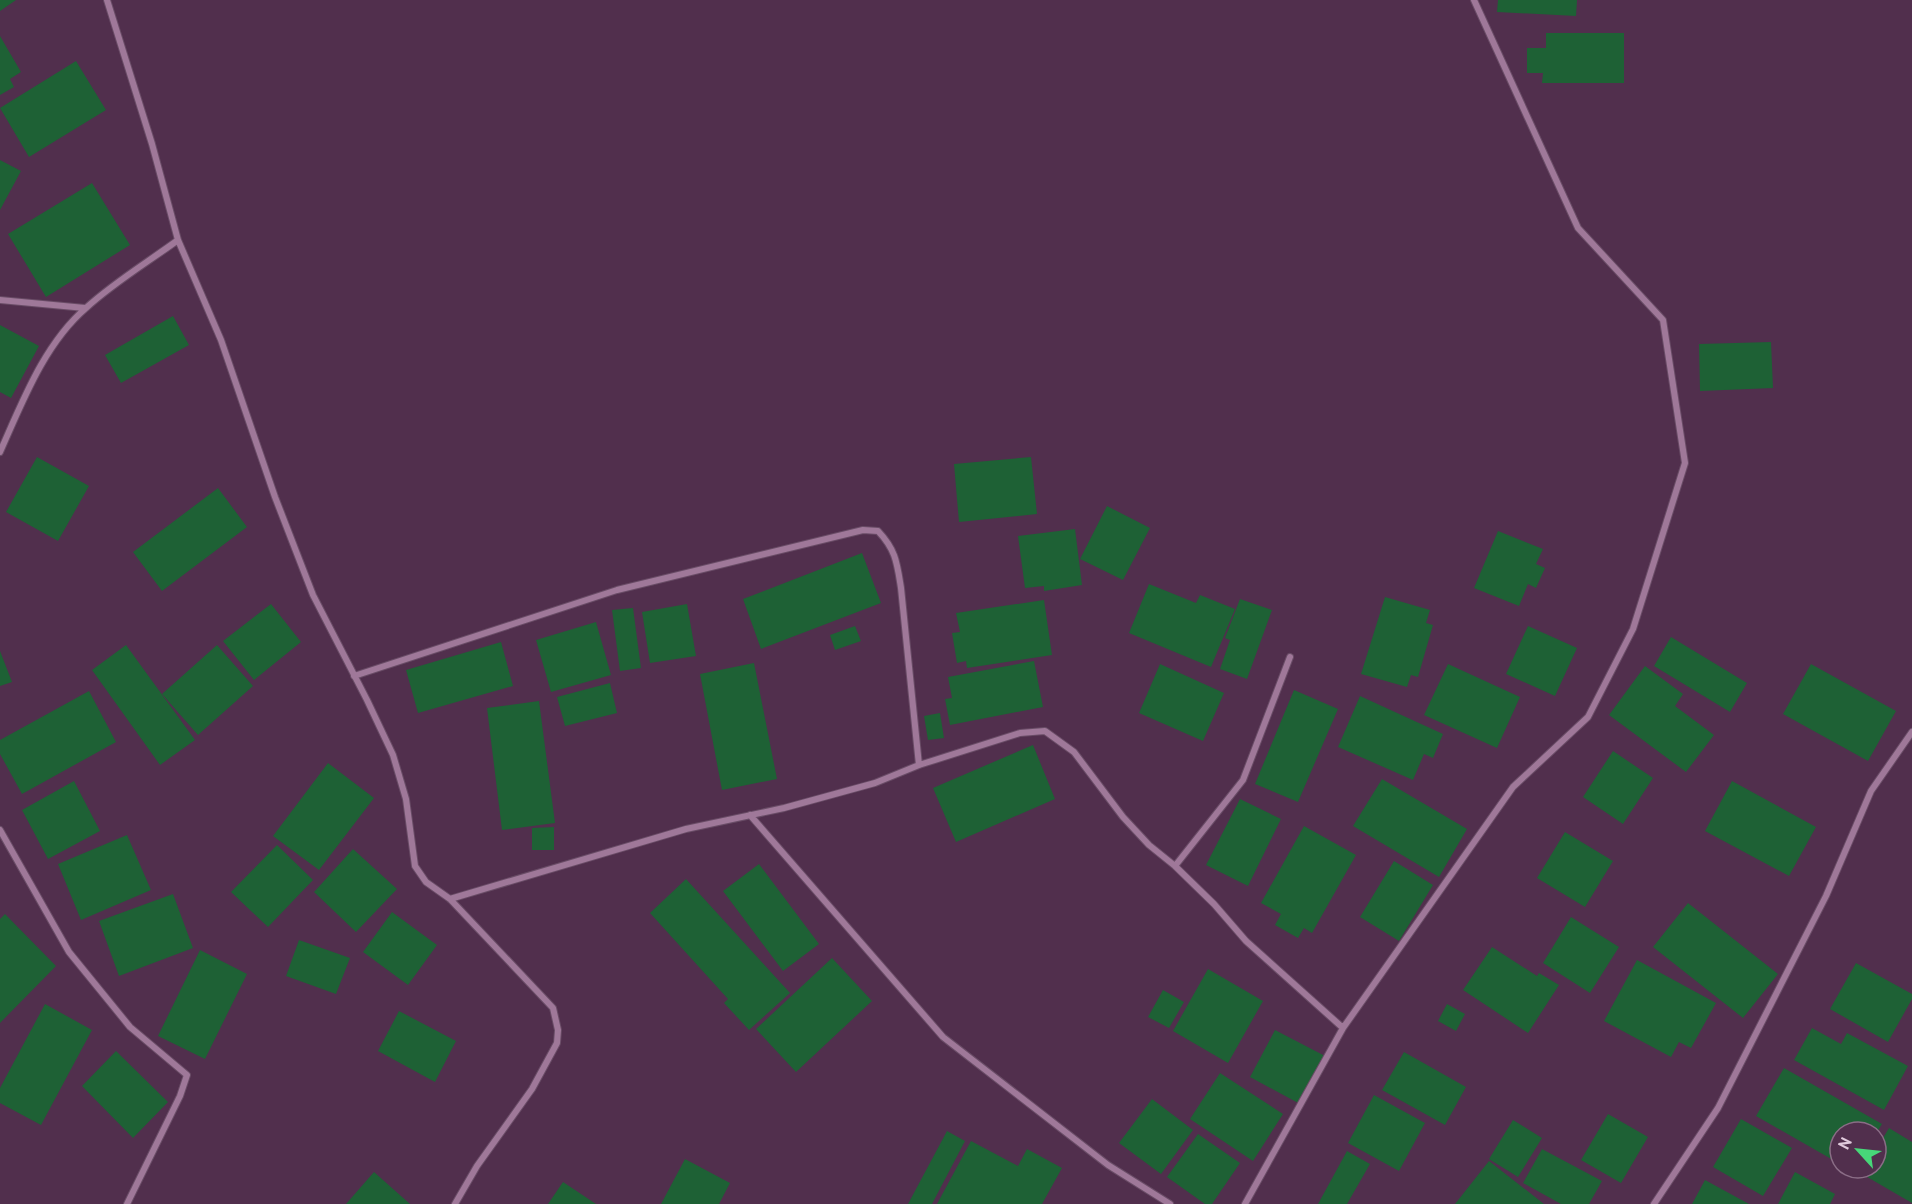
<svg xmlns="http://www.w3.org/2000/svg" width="1912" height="1204" viewBox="0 0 1912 1204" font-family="'PT Sans',sans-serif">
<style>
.building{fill:#1e6135}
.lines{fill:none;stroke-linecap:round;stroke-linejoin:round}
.street-casing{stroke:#694c66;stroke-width:8}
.street{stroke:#9f7899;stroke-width:6}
</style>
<rect width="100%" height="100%" fill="#512f4d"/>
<path class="building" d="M0,0H16L0,11Z
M1498,0H1577L1576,16L1497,12Z
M1546,33H1624V83H1542L1543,73H1527V48H1546Z
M0,36L21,72L10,79L14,87L0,95Z
M76,61L106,110L29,157L0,108Z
M0,160L21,171L0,210Z
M92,183L130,245L46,297L8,234Z
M173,316L189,345L121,383L105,355Z
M0,325L39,346L11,398L0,392Z
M1771,342L1773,388L1700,391L1699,344Z
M37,457L89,486L58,541L6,512Z
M1031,457L1037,514L959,522L954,464Z
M218,488L247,527L162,591L133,552Z
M1107,506L1150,528L1123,580L1080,559Z
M1075,529L1082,585L1044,591V586L1025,588L1018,536Z
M1498,531L1543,549L1536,564L1545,568L1536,588L1528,584L1519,606L1474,588Z
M862,553L881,603L761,649L743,599Z
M1149,584L1196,603L1200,595L1235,609L1211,667L1129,633Z
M1385,597L1430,610L1426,623L1433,625L1418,677L1411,675L1407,687L1361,674Z
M1240,599L1272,610L1247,679L1220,669L1230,640L1225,638Z
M1044,600L1052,655L967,668L966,661L957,663L952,633L960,632L956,613Z
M271,604L301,642L254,680L223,641Z
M687,604L696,656L650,663L642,612Z
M633,608L641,668L620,671L612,610Z
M596,622L611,675L551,692L536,640Z
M855,626L861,641L835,650L830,635Z
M1528,626L1577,648L1555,696L1506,674Z
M1671,637L1747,683L1730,712L1654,666Z
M501,642L513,686L418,713L406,670Z
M126,645L195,740L160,765L92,670Z
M217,645L253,686L198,735L162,694Z
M0,651L12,682L0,686Z
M1034,661L1043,707L950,725L945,699L952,698L948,677Z
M754,663L777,779L722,790L700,674Z
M1160,664L1224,693L1203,741L1139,713Z
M1448,664L1520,697L1497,748L1424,715Z
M1811,664L1896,711L1868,761L1783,714Z
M1645,666L1683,694L1675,706L1714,735L1686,772L1609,715Z
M610,683L617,713L565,726L557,697Z
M1294,690L1338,709L1298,802L1255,784Z
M89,691L116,742L22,794L0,754V740Z
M1360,696L1443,734L1433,758L1424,754L1413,780L1338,747Z
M539,701L555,823L502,830L487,708Z
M940,713L944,738L928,740L924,716Z
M1033,745L1055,799L956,842L933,788Z
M1613,751L1653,778L1623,824L1583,797Z
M328,763L374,798L319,870L273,836Z
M1382,779L1467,829L1439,877L1353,826Z
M74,781L100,831L48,859L22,810Z
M1732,781L1816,827L1789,876L1705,831Z
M1240,799L1281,819L1248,886L1206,865Z
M1304,826L1356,855L1312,933L1304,928L1298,938L1275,925L1281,914L1261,903Z
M554,827V850H532V828Z
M1565,832L1613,861L1585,907L1537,878Z
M127,835L151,890L81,920L58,864Z
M277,845L313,880L268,927L231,892Z
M353,849L397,889L356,932L314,892Z
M1394,861L1433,885L1399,941L1360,917Z
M759,864L819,944L783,971L723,891Z
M686,879L790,993L749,1030L724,1003L728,999L650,913Z
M173,894L193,948L119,976L99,921Z
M1688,903L1778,974L1743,1018L1653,947Z
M392,912L437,945L408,985L363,952Z
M5,914L56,966L0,1023V919Z
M1571,917L1619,947L1590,993L1543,963Z
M299,940L350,958L336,994L286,976Z
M1492,947L1537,976L1539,973L1559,985L1528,1033L1463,990Z
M200,950L247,974L205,1059L158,1036Z
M832,958L872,1001L796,1072L756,1029Z
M1637,960L1716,1003L1691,1048L1679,1042L1671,1057L1604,1021Z
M1856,963L1912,994V999L1888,1042L1830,1009Z
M1208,969L1263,1001L1228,1063L1173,1031Z
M1163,990L1184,1002L1169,1028L1148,1017Z
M45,1004L92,1030L41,1125L0,1103V1088Z
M1447,1004L1465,1014L1456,1031L1438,1021Z
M399,1011L456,1041L435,1082L378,1051Z
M1812,1028L1841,1044L1847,1033L1908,1066L1884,1110L1794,1060Z
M1275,1030L1325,1056L1300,1104L1250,1077Z
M116,1051L168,1102L133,1138L82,1086Z
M1404,1052L1466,1087L1445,1125L1382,1090Z
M1784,1068L1882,1124L1877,1132H1840V1164L1756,1116Z
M1220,1073L1283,1114L1253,1161L1190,1119Z
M1374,1095L1425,1123L1399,1171L1348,1143Z
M1152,1099L1193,1130L1161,1174L1119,1143Z
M1608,1114L1648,1137L1621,1183L1581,1160Z
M1741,1119L1792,1148L1763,1196L1713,1167Z
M1513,1120L1542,1138L1518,1177L1489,1159Z
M1889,1128L1912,1142V1203L1862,1174L1866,1168H1876V1150Z
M947,1131L965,1141L932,1204H908Z
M1198,1134L1240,1163L1212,1204H1205L1167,1177Z
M971,1141L1018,1166L1027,1149L1062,1168L1042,1204H937Z
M1542,1149L1602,1181L1589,1204H1561L1523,1183Z
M1347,1151L1370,1164L1347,1204H1318Z
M685,1159L730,1183L719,1204H661Z
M1489,1161L1544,1204H1455Z
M374,1172L410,1204H346Z
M1795,1172L1835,1194L1830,1204H1778Z
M1705,1180L1749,1204H1692Z
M563,1182L596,1204H548Z"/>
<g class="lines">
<g class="street-casing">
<path id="street" d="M107,0L152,144L178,240L221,340L275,497L313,595L367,700L393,755L406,799L415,866L426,882L450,899L553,1008L558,1030L557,1043L532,1089L477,1166L455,1204
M0,300L85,308
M0,452C22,403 44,344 86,308C113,283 148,262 178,240
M354,676L617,590L863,530L878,531C896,550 897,563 901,588L919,765
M750,815L943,1037L1108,1165L1170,1204
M0,830L69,952L130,1027L187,1075L180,1096L127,1204
M1175,866L1243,780L1290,657
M450,899L686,829L784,808L875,783L919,765L1020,733L1045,731L1074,752L1123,817L1149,845L1175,866L1214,904L1246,941L1343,1028
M1245,1204L1343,1028L1513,787L1588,717L1633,629L1685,463L1663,320L1578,228L1474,0
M1654,1204L1718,1108L1826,896L1871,791L1912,732"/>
</g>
<use href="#street" class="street"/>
</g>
<g transform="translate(1858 1150) rotate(297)"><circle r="28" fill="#512f4d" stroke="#8a6d86" stroke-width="1.5"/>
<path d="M0-4.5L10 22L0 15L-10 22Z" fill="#47d779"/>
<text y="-9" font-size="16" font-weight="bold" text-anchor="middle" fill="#e0cadc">N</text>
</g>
</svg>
